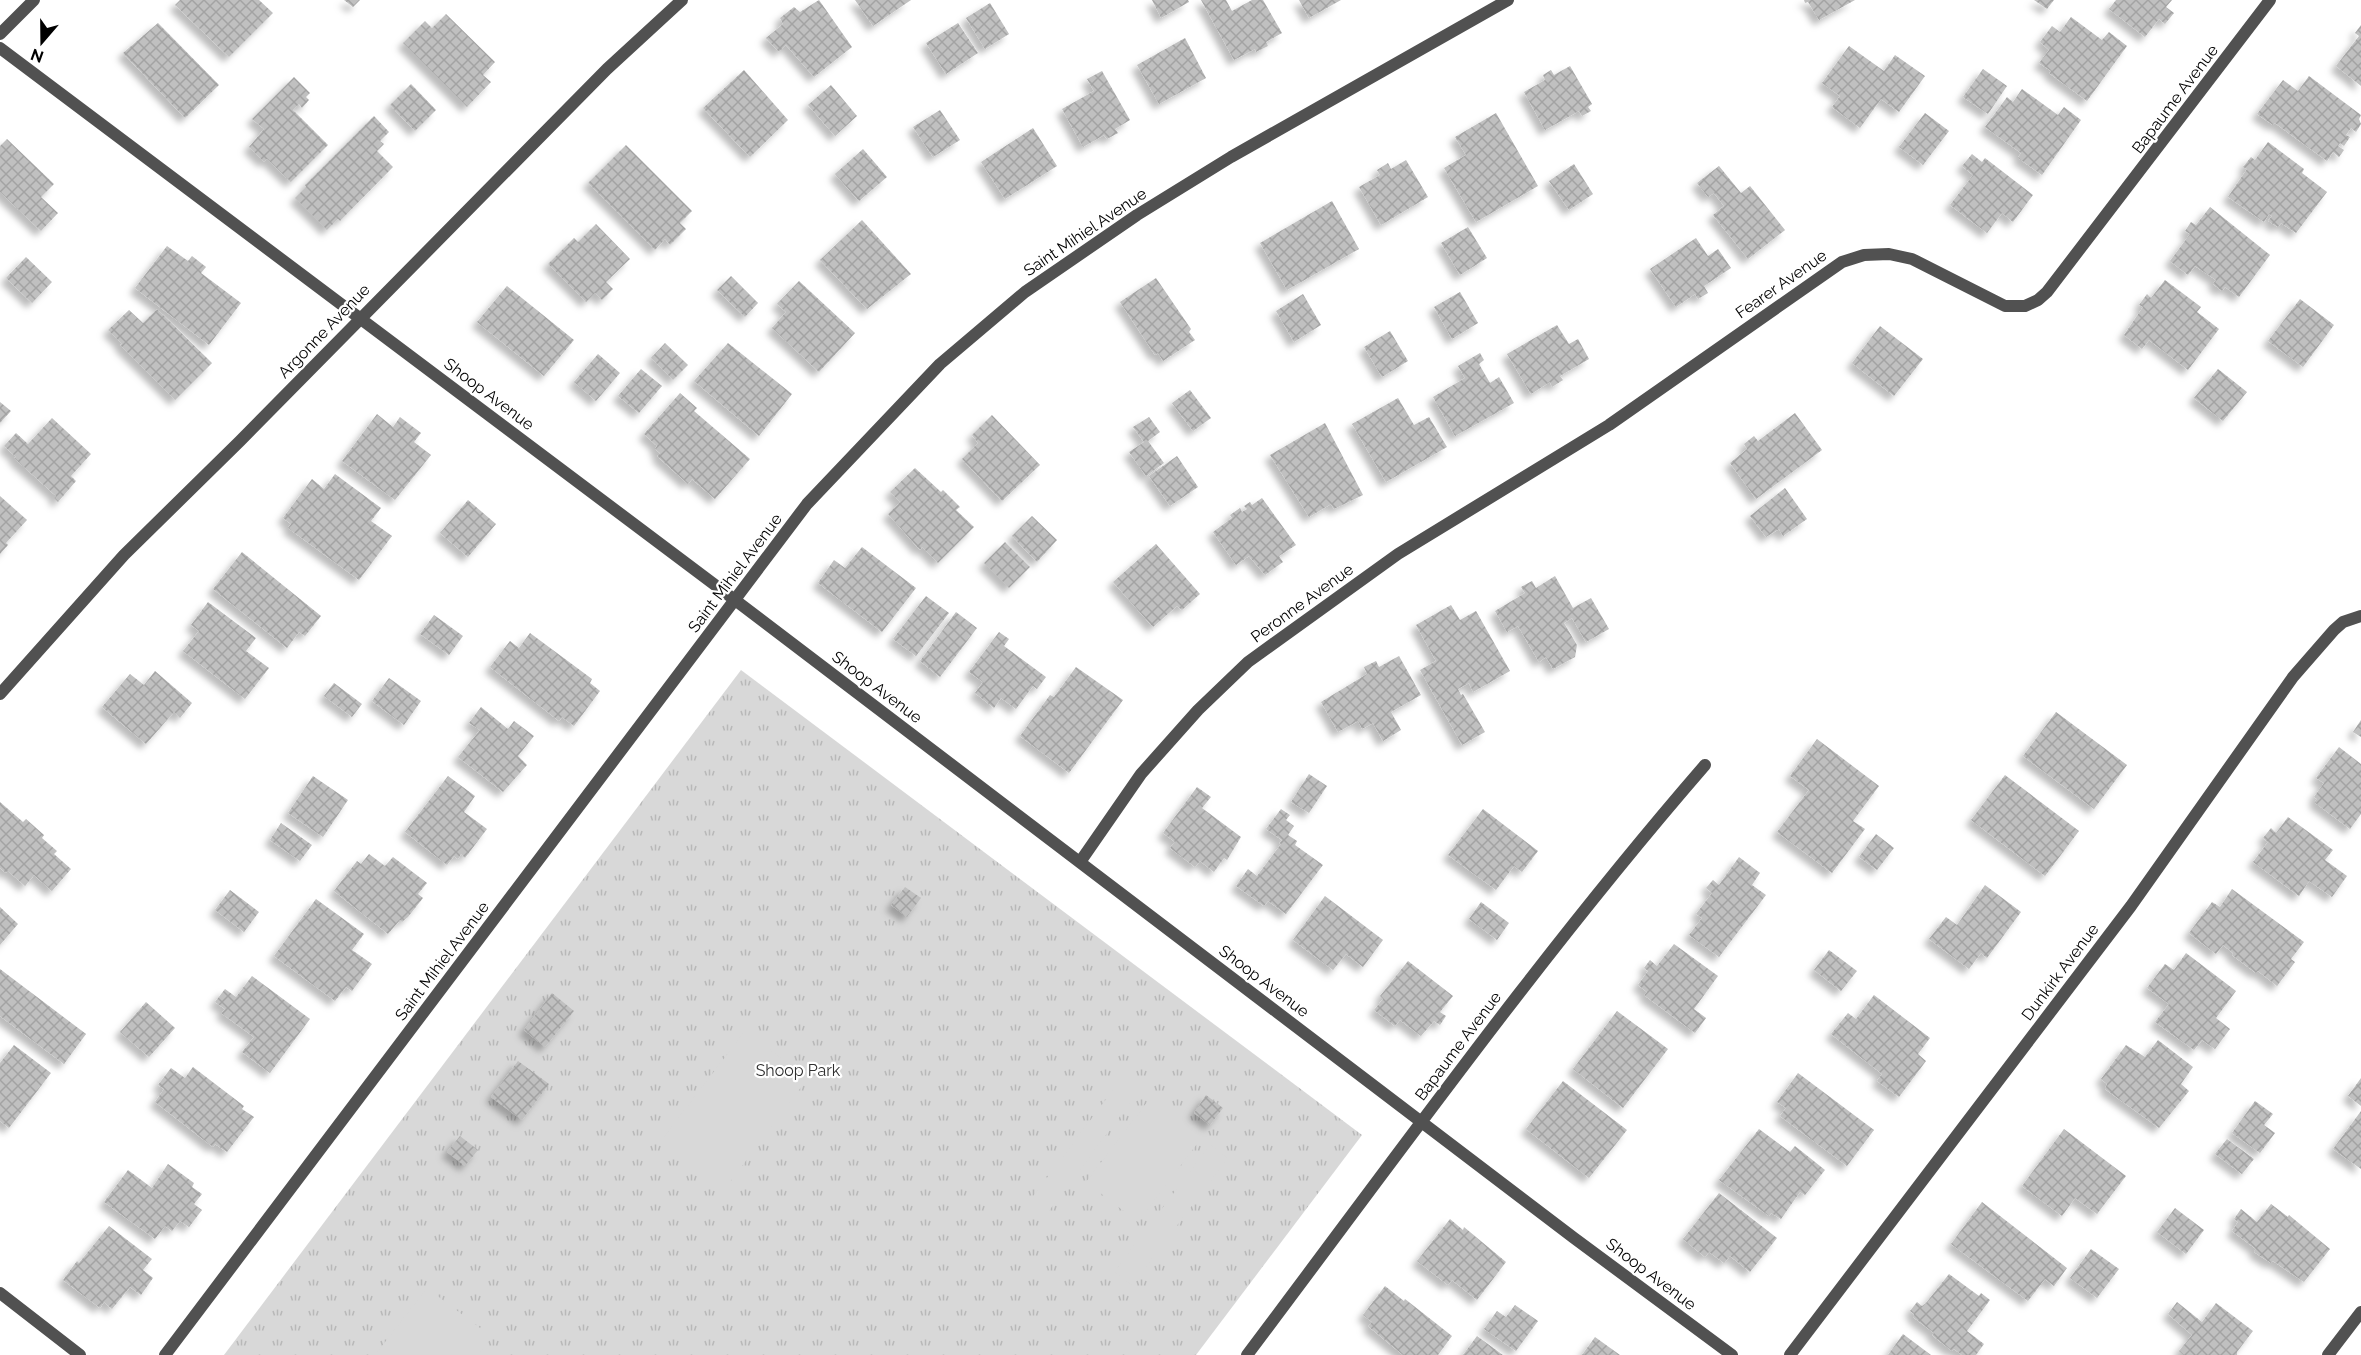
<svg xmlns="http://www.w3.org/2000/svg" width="2361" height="1355" viewBox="0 0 2361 1355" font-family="Raleway,sans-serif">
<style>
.park{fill:url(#park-tufts)}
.garden{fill:#d8d8d8}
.building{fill:url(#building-cross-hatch);filter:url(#shadow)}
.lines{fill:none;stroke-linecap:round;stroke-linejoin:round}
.street{stroke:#515151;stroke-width:12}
.labels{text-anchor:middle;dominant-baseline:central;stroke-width:4.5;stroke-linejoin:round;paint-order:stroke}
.street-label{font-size:16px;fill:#000;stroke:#fff}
.park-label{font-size:16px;fill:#2f2f2f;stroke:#fff}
</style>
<defs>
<pattern id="park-tufts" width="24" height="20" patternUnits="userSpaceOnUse" patternTransform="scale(1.5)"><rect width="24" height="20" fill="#d8d8d8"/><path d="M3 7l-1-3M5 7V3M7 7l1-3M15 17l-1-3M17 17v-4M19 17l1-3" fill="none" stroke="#b8b8b8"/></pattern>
<pattern id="building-cross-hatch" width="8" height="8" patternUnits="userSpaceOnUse" patternTransform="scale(1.5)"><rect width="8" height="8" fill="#c0c0c0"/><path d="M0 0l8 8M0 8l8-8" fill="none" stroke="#a3a3a3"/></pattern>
<filter id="shadow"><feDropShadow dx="-5.5" dy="5.5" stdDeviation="3" flood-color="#0004"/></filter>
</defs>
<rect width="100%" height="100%" fill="#fff"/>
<path class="park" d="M741,670L1362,1135L1196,1355H224Z"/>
<path class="garden" d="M745,1031L808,1078L727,1186L663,1138Z
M1122,1078L1139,1091L1045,1216L1028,1203Z
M1148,1101L1200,1140L1138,1222L1086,1182Z
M1210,1145L1228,1158L1132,1285L1114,1272Z
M427,1288L492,1337L478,1355H375Z"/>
<path class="building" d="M180,0H259L273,13L229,57L175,5Z
M344,0H360L353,7Z
M819,0L852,47L814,77L786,45L779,52L766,38L783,24L780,18L794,7L800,12Z
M855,0H911L873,26Z
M1152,0H1188L1189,2L1161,18Z
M1201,0H1226L1232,11L1252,0H1263L1282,33L1266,42L1268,46L1256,52L1255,49L1234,60Z
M1299,0H1341L1309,18Z
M1804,0H1855L1819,20L1808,2L1805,3Z
M2034,0H2054L2047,9Z
M2116,0H2172L2166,7L2174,13L2165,24L2159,19L2145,37L2109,9Z
M990,3L1009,34L985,49L966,18Z
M446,14L495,62L483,75L491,82L467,107L403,43L425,21L432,28Z
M2071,17L2102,40L2109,32L2127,46L2087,101L2049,73L2051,71L2039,63L2049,50L2040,42L2052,26L2060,32Z
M158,23L219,85L185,118L123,53Z
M958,23L978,53L946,74L926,43Z
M2361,25V86L2336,66L2359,36L2355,33Z
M1185,38L1206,78L1159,104L1137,65Z
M1849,46L1884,71L1895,55L1925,76L1899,112L1881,99L1860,128L1832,107L1840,96L1822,83Z
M1570,66L1592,104L1588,107L1591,111L1582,116L1579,111L1545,130L1524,92L1545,80L1543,75L1551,70L1554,75Z
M1983,69L2007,86L1988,114L1963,97Z
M744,70L788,120L750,157L703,108Z
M1102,71L1130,120L1115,129L1118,133L1107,139L1104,135L1083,147L1062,109L1094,91L1087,79Z
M2309,76L2361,115L2359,119L2361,124L2356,132L2351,128L2346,135L2350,137L2344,146L2340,143L2338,146L2344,150L2339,157L2333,152L2327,161L2275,123L2273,125L2257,114L2283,80L2298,91Z
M294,77L310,93L306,97L309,100L302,108L299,104L293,110L328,145L291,182L267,159L264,162L249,147L264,129L252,119Z
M411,84L436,110L415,131L390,105Z
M831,85L857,116L835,136L808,105Z
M2022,89L2058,115L2064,107L2081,120L2042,175L2018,158L2021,153L1985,127L2007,97L2013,102Z
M940,110L960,140L933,157L913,127Z
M1496,113L1538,186L1476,222L1444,168L1466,155L1455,137Z
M1925,113L1949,131L1923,165L1899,147Z
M374,116L389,132L380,141L384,144L377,151L393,167L340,221L338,219L327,230L295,198L306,187L305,185Z
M1033,128L1057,166L1005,199L981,162Z
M7,139L54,184L41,197L58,213L41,231L0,192V146Z
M2268,142L2304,169L2302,173L2327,192L2296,233L2281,223L2278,227L2268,221L2272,216L2269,214L2264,222L2228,197L2247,169L2243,167L2251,157L2255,160Z
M626,145L692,211L680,223L686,229L670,245L665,239L655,250L588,183Z
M863,149L887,177L859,201L835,174Z
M1972,154L1982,162L1985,158L2033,195L2013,222L2002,213L1987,233L1950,205L1973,175L1962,166Z
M1406,160L1428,197L1381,225L1359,187L1380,175L1377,170L1388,163L1391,169Z
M1574,164L1593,194L1569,210L1549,181Z
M1719,166L1741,193L1750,186L1785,230L1748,259L1713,215L1724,206L1714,193L1708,197L1697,183Z
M1332,201L1359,249L1287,290L1260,243Z
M2210,207L2270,255L2239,297L2225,287L2222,291L2213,284L2216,280L2195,266L2188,275L2170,261L2190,234L2185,231L2191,222L2196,225Z
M862,220L911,274L867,309L820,260Z
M596,224L630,259L606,282L613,289L602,300L595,293L586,302L548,264L574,238L578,242Z
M1468,227L1487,258L1460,275L1441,243Z
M1696,238L1708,256L1718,249L1731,268L1704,286L1708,293L1698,299L1695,294L1676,307L1650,269Z
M167,246L188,261L192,256L206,267L201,273L241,303L209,345L135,288Z
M26,257L52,282L32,303L6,278Z
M731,276L758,303L745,317L717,290Z
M1156,278L1191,329L1189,332L1195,340L1163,361L1158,353L1155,355L1120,302Z
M2165,280L2201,307L2197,312L2219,329L2188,370L2149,340L2142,349L2124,335L2143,307L2139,305L2147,294L2151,298Z
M799,281L855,333L819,372L772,328L786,312L777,304Z
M507,286L574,340L544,376L477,322Z
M1460,292L1478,323L1452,339L1434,307Z
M1303,294L1321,325L1294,342L1276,311Z
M2300,299L2334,325L2303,367L2268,341Z
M157,309L212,363L175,400L120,345L122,344L108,330L129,310L143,323Z
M1557,325L1569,344L1578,339L1589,359L1560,376L1563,380L1552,387L1550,382L1531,394L1507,354Z
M1880,326L1923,359L1894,396L1852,363Z
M1390,331L1408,361L1382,377L1364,347Z
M665,343L688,365L673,380L651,358Z
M728,343L792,394L759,436L694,381Z
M1480,353L1484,360L1479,364L1490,383L1499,377L1514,403L1455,436L1433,397L1465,378L1458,366Z
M598,354L620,373L596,401L574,382Z
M641,369L662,386L639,413L618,396Z
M2218,369L2247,392L2223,421L2194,398Z
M1190,390L1211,418L1193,431L1172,403Z
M680,393L697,408L694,411L750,459L715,499L692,479L688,484L657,456L660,453L655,449L657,446L644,434Z
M1398,398L1414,425L1429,417L1447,447L1386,482L1352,424Z
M0,402L11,411L0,423Z
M1795,413L1822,450L1756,499L1730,463L1747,449L1744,444L1754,436L1758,441Z
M377,414L393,427L400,417L421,433L414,442L431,455L395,500L342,461Z
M992,415L1040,465L1002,501L962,459L978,443L972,435Z
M1149,417L1160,432L1148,441L1164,463L1146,476L1129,452L1144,442L1133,427Z
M52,418L91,454L71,476L76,481L58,502L54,498L56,496L14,458L16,457L4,446L16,433L28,444Z
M1325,423L1363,495L1334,509L1331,504L1309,517L1270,455Z
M1177,456L1198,487L1170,506L1149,476Z
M915,468L941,492L943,490L960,507L956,510L974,527L938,563L922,547L920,550L888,514L900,502L890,492Z
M335,474L381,508L371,521L392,536L359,580L288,528L291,524L283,518L312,479L324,489Z
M1785,488L1807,519L1783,536L1779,529L1766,537L1750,516Z
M0,496L27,520L6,543L8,545L0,554Z
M1262,498L1296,545L1279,556L1283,562L1265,575L1249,556L1236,565L1213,532L1232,518L1230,515L1240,508L1242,512L1247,509L1244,506L1250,502L1252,505Z
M468,500L496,524L468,557L440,533Z
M1032,516L1057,540L1037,562L1012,536Z
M1005,542L1030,567L1009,588L984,563Z
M1156,544L1200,594L1182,610L1177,606L1153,627L1113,582Z
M862,547L916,588L882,632L818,583L834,560L845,568Z
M242,552L321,616L305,636L299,632L287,648L213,589Z
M1555,576L1573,608L1591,598L1609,629L1586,642L1572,618L1564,623L1577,645L1575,657L1553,669L1546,657L1539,662L1518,626L1507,632L1495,611L1525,593L1521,587L1532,581L1536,588Z
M926,596L949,613L916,656L893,639Z
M208,602L256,638L246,651L269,668L245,699L183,651L199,631L191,625Z
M1451,605L1460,620L1476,611L1510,671L1473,692L1469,683L1458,689L1461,695L1463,694L1485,732L1462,745L1420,670L1436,661L1416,625Z
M956,612L977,628L940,677L920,661Z
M434,615L463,636L449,655L420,634Z
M999,632L1009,639L1004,646L1046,677L1037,689L1033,686L1016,709L1001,698L994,708L975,693L983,682L969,672Z
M530,633L592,679L590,683L600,691L574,726L562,717L559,721L490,667L510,641L519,648Z
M1399,656L1421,695L1391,712L1401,730L1383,741L1373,723L1362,729L1358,721L1338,732L1321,702L1367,674L1364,667L1376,661L1379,667Z
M1076,667L1123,700L1069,773L1020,736L1050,695L1054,697Z
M155,671L192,703L180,718L174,712L146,744L102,707L130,674L144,685Z
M389,678L421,701L404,725L372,701Z
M334,683L362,704L352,717L324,696Z
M481,707L508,729L514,721L534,736L518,756L527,765L503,792L458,757L480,730L469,723Z
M2056,712L2127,765L2094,809L2023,756Z
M2361,720V737L2353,732Z
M1817,739L1879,786L1853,821L1865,829L1832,873L1777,832L1809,790L1790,776Z
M2339,747L2361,764V814L2350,829L2314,802L2317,799L2314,797L2324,783L2316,778Z
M1309,774L1327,786L1309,813L1291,802Z
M2005,775L2079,831L2045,876L1971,820Z
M313,776L348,800L323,837L288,813Z
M448,776L475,796L464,812L487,829L465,858L461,854L458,859L454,856L447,865L405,832Z
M1197,787L1211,797L1202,808L1241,837L1227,860L1224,858L1214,872L1200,861L1195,867L1170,848L1175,842L1163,833Z
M0,802L23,822L26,819L44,835L42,838L57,851L54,854L71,869L52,891L34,875L25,886L8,871L6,873L0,868Z
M1281,809L1290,815L1286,820L1294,826L1288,835L1297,841L1295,845L1323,865L1286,914L1268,901L1264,906L1236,886L1248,869L1257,876L1281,844L1279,843L1282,840L1266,829Z
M1483,809L1538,851L1522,872L1514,866L1496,890L1448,855Z
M2288,817L2333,850L2325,860L2347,876L2332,897L2309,881L2299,896L2253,862L2268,842L2263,838L2271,828L2276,833Z
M281,823L312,845L300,861L270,840Z
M1876,834L1894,848L1877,870L1859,857Z
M369,854L385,866L393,857L427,883L418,894L423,898L408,917L402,922L400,920L388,934L334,891L357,861L361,864Z
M1739,857L1760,873L1752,885L1766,895L1719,957L1689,935L1702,918L1696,914L1712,893L1706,888L1713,880L1719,885Z
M1985,885L2021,912L1987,958L1981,953L1969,969L1929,939L1946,917L1957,925Z
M905,887L921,898L907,917L891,905Z
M2232,889L2304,942L2291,959L2295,962L2277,986L2258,971L2256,973L2232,955L2233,953L2223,945L2216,954L2189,933L2212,902L2220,907Z
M230,890L259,912L244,932L215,910Z
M1325,896L1383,940L1363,967L1346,954L1333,970L1293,940Z
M316,899L364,934L352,950L372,964L352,991L346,987L335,1001L274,956Z
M1481,902L1509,923L1497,940L1469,919Z
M0,907L18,924L0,945Z
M1674,944L1718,976L1694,1009L1706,1018L1695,1033L1644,995L1647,992L1638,985L1648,971L1644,968L1650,960L1657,966Z
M1829,950L1857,971L1841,991L1814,970Z
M2186,953L2236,991L2216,1018L2230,1029L2215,1049L2202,1040L2194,1050L2155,1022L2169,1004L2147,988L2165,964L2174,970Z
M1408,961L1453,996L1440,1012L1446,1016L1440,1025L1434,1021L1421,1036L1400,1020L1395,1026L1374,1010L1383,999L1380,996Z
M0,969L86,1034L64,1064L0,1016Z
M252,976L310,1019L270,1073L242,1052L254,1037L221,1013L225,1009L215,1002L225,989L236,997Z
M552,993L574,1011L545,1047L524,1030Z
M1874,995L1930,1038L1918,1054L1926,1061L1899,1097L1877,1081L1882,1074L1831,1034L1848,1013L1856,1019Z
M146,1002L175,1028L149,1057L120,1032Z
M1617,1011L1668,1049L1623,1108L1573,1069Z
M2158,1040L2193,1067L2181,1084L2189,1091L2159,1128L2105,1089L2107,1084L2101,1079L2126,1045L2145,1057Z
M14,1045L51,1073L9,1128L0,1121V1063Z
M518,1061L549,1084L522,1120L491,1097Z
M193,1067L244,1106L242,1109L254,1117L227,1152L215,1144L213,1147L155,1102L164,1089L158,1085L171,1068L185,1078Z
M1798,1073L1874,1130L1847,1166L1780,1116L1786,1108L1777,1102Z
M2361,1078V1106L2348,1096Z
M1563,1081L1627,1130L1589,1178L1526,1129Z
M1206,1095L1223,1108L1210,1125L1194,1113Z
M2255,1101L2273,1114L2264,1125L2275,1133L2260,1153L2232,1133Z
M2361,1111V1169L2333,1149Z
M1759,1129L1790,1152L1795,1146L1825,1170L1805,1195L1800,1192L1781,1219L1771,1213L1769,1216L1719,1180Z
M2064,1129L2126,1176L2097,1214L2075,1198L2062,1216L2022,1186Z
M460,1136L478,1150L465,1166L447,1152Z
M2227,1139L2254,1159L2242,1174L2215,1154Z
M168,1164L194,1183L192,1187L202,1194L194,1204L202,1210L189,1227L180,1221L172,1231L165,1226L155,1239L104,1202L128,1170L152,1188Z
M1719,1193L1777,1238L1750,1272L1730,1256L1724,1263L1709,1252L1705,1257L1683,1239Z
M1982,1202L2067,1268L2054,1286L2045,1279L2028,1301L1951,1244Z
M2271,1204L2288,1217L2289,1215L2330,1249L2304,1282L2273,1261L2271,1263L2254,1252L2256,1249L2232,1231L2238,1222L2234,1219L2241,1209L2257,1222Z
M2175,1208L2204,1230L2186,1254L2157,1232Z
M1450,1219L1463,1230L1464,1227L1506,1262L1477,1300L1452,1280L1448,1285L1417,1261Z
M109,1226L152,1259L143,1270L153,1278L141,1295L130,1287L112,1309L104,1302L100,1308L63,1280L77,1261L79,1263Z
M2091,1249L2119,1269L2097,1298L2070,1278Z
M1949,1274L1979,1296L1981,1293L1990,1300L1967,1331L1984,1344L1976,1355H1962L1954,1349L1952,1351L1932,1335L1934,1333L1913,1317L1914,1314L1910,1311L1917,1302L1922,1306L1926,1303Z
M1385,1286L1404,1301L1405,1299L1452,1336L1438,1355H1403L1368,1326L1372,1322L1363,1315Z
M2177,1302L2202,1322L2216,1303L2253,1331L2237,1352V1355H2183L2179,1351L2192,1335L2168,1314Z
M1515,1305L1538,1321L1516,1351L1484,1329L1497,1311L1506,1317Z
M1903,1334L1931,1355H1888Z
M1477,1336L1503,1355H1463Z
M1595,1337L1620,1355H1582Z"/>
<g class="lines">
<path class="street" d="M0,34L34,0
M0,48L735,600L1574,1238L1732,1355
M0,694L124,555L240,441L607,69L682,0
M1080,862L1141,774L1198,710L1248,662L1398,554L1609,425L1842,262L1864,255L1889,254L1912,259L2005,306H2025L2038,300L2047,292L2270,0
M0,1293L80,1355
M165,1355L807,504L940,364L1025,292L1137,215L1231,157L1508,0
M1247,1355C1397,1156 1542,953 1705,765
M1790,1355L2131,906L2293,677L2334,630L2343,622L2361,616
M2328,1355L2361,1312"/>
</g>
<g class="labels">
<g class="street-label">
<text transform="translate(2175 99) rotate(-53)">Bapaume Avenue</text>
<text transform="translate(1085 232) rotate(-34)">Saint Mihiel Avenue</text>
<text transform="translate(1781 284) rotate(-35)">Fearer Avenue</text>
<text transform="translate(324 331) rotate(-46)">Argonne Avenue</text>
<text transform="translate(489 394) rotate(37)">Shoop Avenue</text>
<text transform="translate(735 573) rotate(-53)">Saint Mihiel Avenue</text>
<text transform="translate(1302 603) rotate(-36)">Peronne Avenue</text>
<text transform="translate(877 687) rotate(37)">Shoop Avenue</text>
<text transform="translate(442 961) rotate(-53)">Saint Mihiel Avenue</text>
<text transform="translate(2060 972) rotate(-53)">Dunkirk Avenue</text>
<text transform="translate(1264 981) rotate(37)">Shoop Avenue</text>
<text transform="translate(1458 1046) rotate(-53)">Bapaume Avenue</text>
<text transform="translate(1651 1274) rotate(37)">Shoop Avenue</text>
</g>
<g class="park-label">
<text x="798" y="1070">Shoop Park</text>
</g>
</g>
<g transform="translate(42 42) rotate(200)" stroke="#ffffff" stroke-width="4.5" paint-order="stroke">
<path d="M0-4.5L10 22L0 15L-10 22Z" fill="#000000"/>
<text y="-9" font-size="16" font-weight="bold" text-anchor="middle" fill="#000000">N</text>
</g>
</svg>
